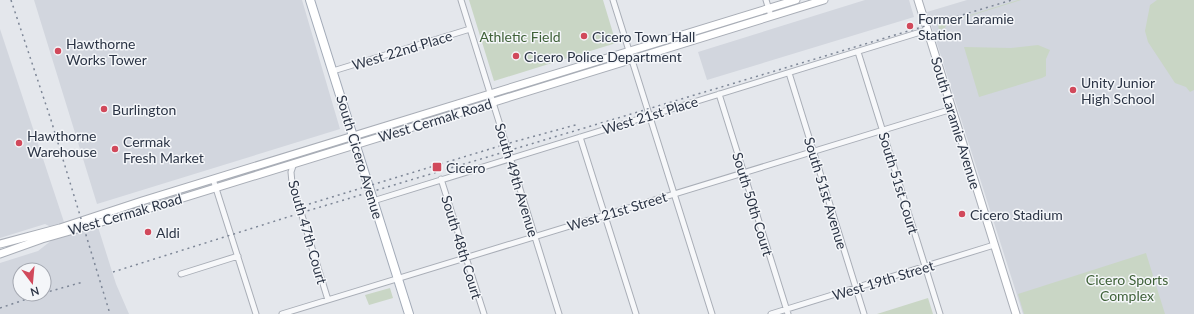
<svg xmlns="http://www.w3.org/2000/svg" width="1194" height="314" viewBox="0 0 1194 314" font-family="Lato,sans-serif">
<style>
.built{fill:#d2d6de;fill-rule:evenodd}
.green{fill:#c9d6c5}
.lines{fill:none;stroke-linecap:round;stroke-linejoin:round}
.minor-casing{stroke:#a9aeb7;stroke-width:7}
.secondary-casing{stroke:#a9aeb7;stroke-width:9}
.primary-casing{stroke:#a3abb8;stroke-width:10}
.minor{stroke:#f7f8fa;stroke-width:5}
.secondary{stroke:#fff;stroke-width:7}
.primary{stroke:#fff;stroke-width:8}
.rail{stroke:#7d8696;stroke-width:1.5;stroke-dasharray:2 4;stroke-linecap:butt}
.poi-dot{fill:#d1495b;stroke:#f4f6f9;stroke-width:1.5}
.labels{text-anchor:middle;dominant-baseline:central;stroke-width:3;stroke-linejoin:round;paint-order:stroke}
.poi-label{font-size:14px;fill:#2b3445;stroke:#f4f6f9;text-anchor:start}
.park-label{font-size:14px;fill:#3f6138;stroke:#f4f6f9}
.street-label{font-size:14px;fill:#2b3445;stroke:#f4f6f9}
</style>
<rect width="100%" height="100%" fill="#e4e7ec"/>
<path class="built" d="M34,0H302L340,129L97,204Z
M865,0H909L914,17L707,80L698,52Z
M967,0H1194V314H1023L927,12Z
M0,29L64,222L67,221L68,224L53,228L45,224L0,238Z
M98,227L116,284L129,314H0V263L38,251L52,240ZM20,270H44V294H20Z"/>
<path class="green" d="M469,0H603L616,43L494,81Z
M1018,0H1021L947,23L945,28L939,30L938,25Z
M1157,0H1194V90L1190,92L1186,87L1175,83L1148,42L1145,31L1150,5Z
M1038,45L1050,50L1046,59V76L1042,78L979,97L964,47L1011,48Z
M1146,253L1165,314H1024L1018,294Z
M390,288L393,298L369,305L365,295Z
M928,298L933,314H877Z"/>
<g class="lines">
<g class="minor-casing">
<path id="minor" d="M461,0L559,314
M613,0L712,314
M766,0L771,16
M858,52L940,314
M333,71L470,29
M789,73L864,314
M719,94L788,314
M580,137L636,314
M294,163L291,172L292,183L328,300
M213,179L256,314
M441,179L484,314
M373,201L927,30
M181,274L238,256
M282,314L952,109
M771,314L994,245"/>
</g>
<g class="secondary-casing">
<path id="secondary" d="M918,0L1016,314
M0,244L60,228L142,201L796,0
M0,254L42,239L144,210L824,0"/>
</g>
<g class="primary-casing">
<path id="primary" d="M310,0L409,314"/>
</g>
<use href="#minor" class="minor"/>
<use href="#secondary" class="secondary"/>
<use href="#primary" class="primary"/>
<path class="rail" d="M11,0L51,120L110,314
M309,204L513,142L579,124
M113,272L307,211L1012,0
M44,293L83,282
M0,308L42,294"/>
</g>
<g class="poi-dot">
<circle cx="910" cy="26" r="4"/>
<circle cx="584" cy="36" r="4"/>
<circle cx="58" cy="51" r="4"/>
<circle cx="516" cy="56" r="4"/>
<circle cx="1073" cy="90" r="4"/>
<circle cx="104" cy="109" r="4"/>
<circle cx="19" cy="143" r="4"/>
<circle cx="115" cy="149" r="4"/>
<rect x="432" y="162" width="10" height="10" rx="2"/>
<circle cx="962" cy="214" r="4"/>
<circle cx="148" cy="232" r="4"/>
</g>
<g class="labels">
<g class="poi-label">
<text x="918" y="18">Former Laramie<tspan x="918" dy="16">Station</tspan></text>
<text x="592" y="36">Cicero Town Hall</text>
<text x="66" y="43">Hawthorne<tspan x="66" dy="16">Works Tower</tspan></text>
<text x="524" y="56">Cicero Police Department</text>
<text x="1081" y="82">Unity Junior<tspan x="1081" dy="16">High School</tspan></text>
<text x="112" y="109">Burlington</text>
<text x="27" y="135">Hawthorne<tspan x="27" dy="16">Warehouse</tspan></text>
<text x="123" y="141">Cermak<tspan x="123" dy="16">Fresh Market</tspan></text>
<text x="446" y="167">Cicero</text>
<text x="970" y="214">Cicero Stadium</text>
<text x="156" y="232">Aldi</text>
</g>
<g class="park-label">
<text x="520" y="36">Athletic Field</text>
<text x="1127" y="279">Cicero Sports<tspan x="1127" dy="16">Complex</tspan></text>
</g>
<g class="street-label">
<text transform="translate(402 50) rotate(-17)">West 22nd Place</text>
<text transform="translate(650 115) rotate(-17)">West 21st Place</text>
<text transform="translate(435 120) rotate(-17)">West Cermak Road</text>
<text transform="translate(956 123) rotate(73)">South Laramie Avenue</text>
<text transform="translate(360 157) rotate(73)">South Cicero Avenue</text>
<text transform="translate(517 180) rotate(73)">South 49th Avenue</text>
<text transform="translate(899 183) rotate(73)">South 51st Court</text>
<text transform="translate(826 193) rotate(73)">South 51st Avenue</text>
<text transform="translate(753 204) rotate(73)">South 50th Court</text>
<text transform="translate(617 211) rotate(-17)">West 21st Street</text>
<text transform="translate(125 214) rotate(-16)">West Cermak Road</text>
<text transform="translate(308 232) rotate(74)">South 47th Court</text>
<text transform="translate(462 247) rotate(73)">South 48th Court</text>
<text transform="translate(883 280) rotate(-17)">West 19th Street</text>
</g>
</g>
<g transform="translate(32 282) rotate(164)"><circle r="19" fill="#f4f6f9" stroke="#a4a8b1"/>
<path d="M0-3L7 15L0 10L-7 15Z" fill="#d1495b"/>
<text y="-6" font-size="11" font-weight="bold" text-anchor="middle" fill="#2b3445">N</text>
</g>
</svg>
